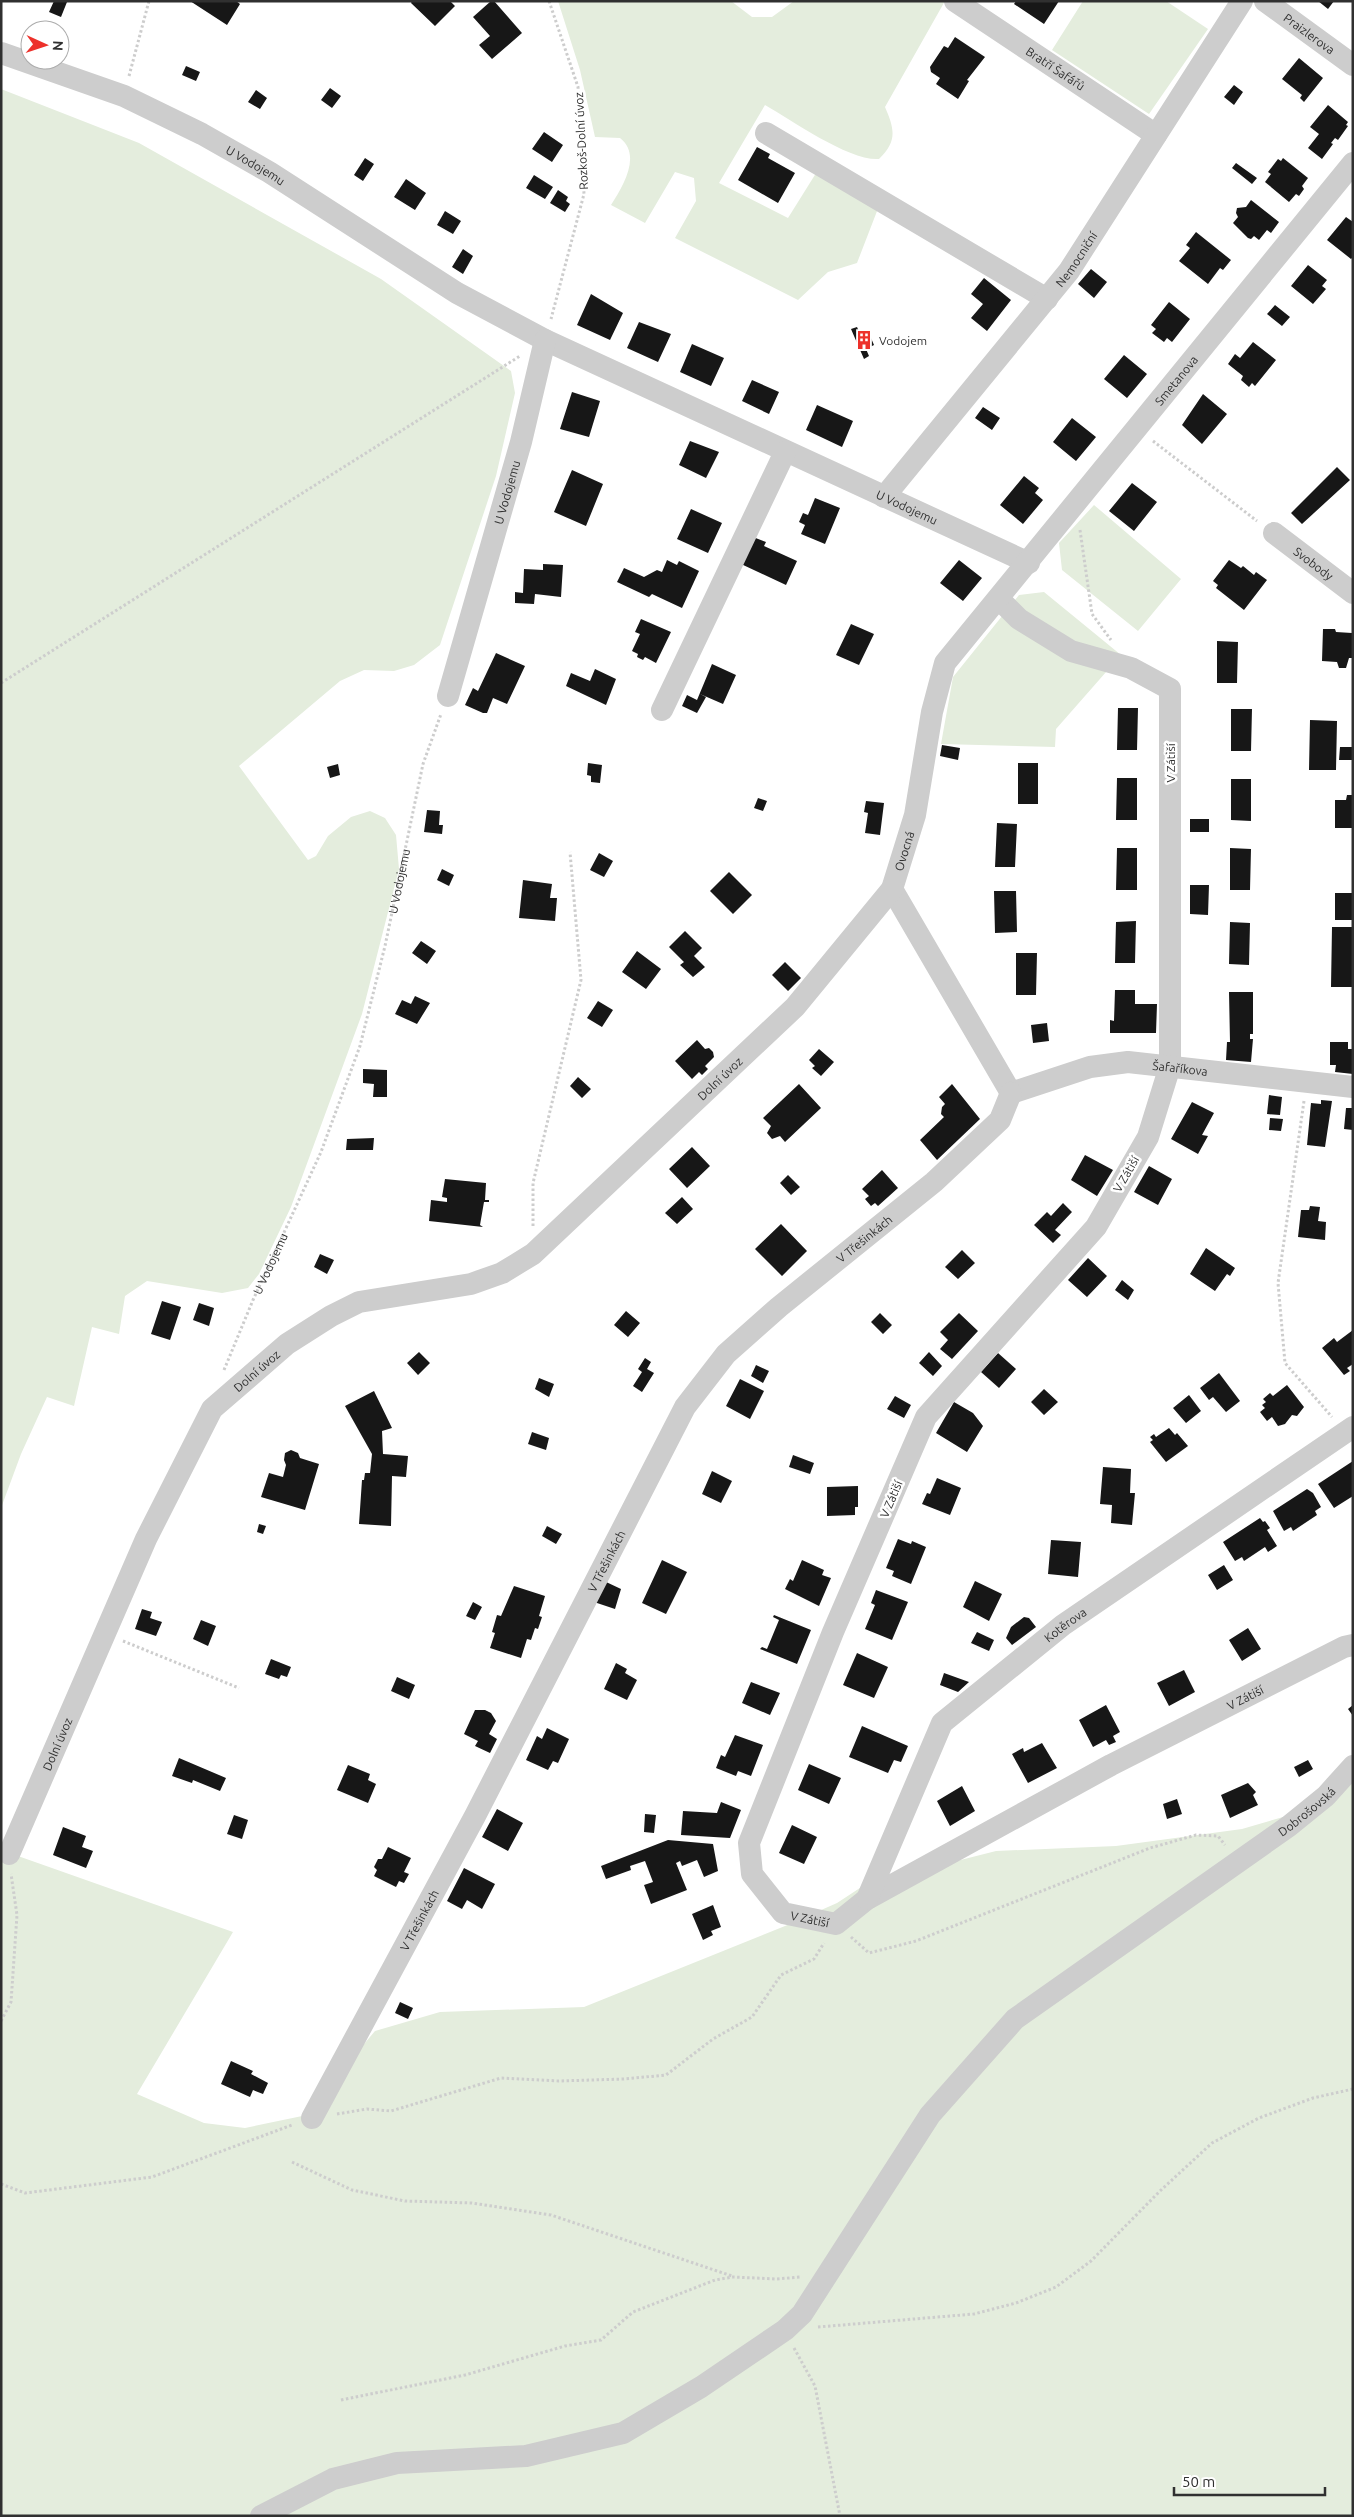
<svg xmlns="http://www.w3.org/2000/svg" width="1354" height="2517" viewBox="0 0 1354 2517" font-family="Ubuntu,sans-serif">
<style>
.green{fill:#e4eddd}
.building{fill:#171717}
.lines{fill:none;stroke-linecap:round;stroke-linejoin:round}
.path{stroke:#cdcdcd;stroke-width:3;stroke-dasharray:2.5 2.5;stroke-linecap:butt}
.minor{stroke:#cdcdcd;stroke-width:22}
.labels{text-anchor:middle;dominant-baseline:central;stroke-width:5;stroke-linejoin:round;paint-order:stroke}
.street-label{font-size:12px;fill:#303030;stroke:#fff}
.poi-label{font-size:12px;fill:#303030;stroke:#fff;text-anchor:start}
</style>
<rect width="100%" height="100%" fill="#fff"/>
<path class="green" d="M558,1H731L752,17H772L794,1H945L885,107C895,130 897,141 879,159C849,161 793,121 765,105L719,183L788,218L818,170L879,206L857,263L828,272L798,300L675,238L696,201L694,178L675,172L645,223L611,205C623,186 642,155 620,138L595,137L580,70Z
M1083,1H1166L1208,29L1149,114L1052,50Z
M1,89L139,143L381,279L511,371L515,393L496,476L440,645L414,665L394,671L364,670L340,681L239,766L308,860L316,856L328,836L351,817L370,811L385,818L396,835L399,869L362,1014L291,1207L259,1274L248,1288L222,1293L147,1281L125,1296L119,1334L92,1327L74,1406L47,1397L21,1454L1,1508Z
M1094,505L1181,579L1138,631L1062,570L1059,543Z
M1044,592L1121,655L1056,729L1055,747L941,744L953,677L1019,595Z
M1353,1778V2516H1V1850L233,1932L137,2094L204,2123L245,2128L307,2115L312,2106L375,2031L440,2012L584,2007L785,1926L837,1903L866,1884L996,1851L1116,1846L1242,1829L1297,1813Z"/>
<path class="building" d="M54,1L67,2L61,17L49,12Z
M190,1H236L240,4L227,25Z
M412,1H450L455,6L435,26L411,3Z
M491,1H494L522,33L492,59L479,45L490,36L473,17Z
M1016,1H1059L1044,24L1014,4Z
M1318,1H1334L1328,9Z
M955,37L985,57L967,80L969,81L958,99L936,84L940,78L931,72L930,67L944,46L948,48Z
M1299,58L1323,78L1304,102L1300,98L1302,95L1282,79Z
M186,66L200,72L196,81L182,75Z
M1234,85L1243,92L1234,105L1224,97Z
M330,88L341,96L332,108L321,100Z
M256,90L267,98L260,109L248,102Z
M1328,105L1348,122L1346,125L1348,126L1338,140L1335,138L1331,143L1333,144L1322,159L1308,148L1319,134L1310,127Z
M544,132L563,145L552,162L532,149Z
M757,147L770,154L768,158L795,173L778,203L738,180Z
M365,158L374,164L363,181L354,175Z
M1283,158L1308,178L1302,186L1304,189L1299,196L1296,194L1289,202L1265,182L1271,174L1268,172L1278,159L1281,161Z
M1236,163L1257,178L1252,184L1232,168Z
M534,175L553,187L545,199L526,188Z
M406,179L426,193L415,210L394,197Z
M558,190L568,197L566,201L570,204L565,212L550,203Z
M1251,200L1279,222L1271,233L1267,230L1259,240L1254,236L1251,239L1248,238L1233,223L1238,217L1236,213L1237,208L1246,207Z
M445,211L461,221L453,234L437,225Z
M1346,217L1353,222V257L1351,259L1327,240Z
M1196,232L1231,260L1223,270L1220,268L1208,284L1179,261L1190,248L1186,245Z
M463,249L473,256L463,274L452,267Z
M1308,265L1327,280L1322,286L1326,289L1313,304L1291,286Z
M1091,269L1107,282L1094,298L1078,284Z
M984,278L1011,300L987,331L971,318L983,304L971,294Z
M591,294L623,313L610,340L577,325Z
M1169,302L1190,319L1172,342L1167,338L1164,342L1152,333L1156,329L1151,325Z
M1275,305L1290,317L1282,326L1267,314Z
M639,322L671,334L658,362L627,348Z
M857,327L860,334L868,331L874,345L866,349L869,356L864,359L851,329Z
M1253,342L1276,360L1255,386L1252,383L1249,387L1241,380L1243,376L1228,364L1235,354L1240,358Z
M692,344L724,358L711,386L680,372Z
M1124,355L1147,374L1127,398L1104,379Z
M752,380L779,392L769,414L742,401Z
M572,392L600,401L589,437L560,429Z
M1203,394L1227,414L1202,444L1182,425Z
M817,405L853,421L842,447L806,430Z
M983,407L1000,418L992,430L975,418Z
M1072,418L1096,437L1076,461L1053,442Z
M690,441L719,452L706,478L679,465Z
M1337,467L1350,480L1302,524L1291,513Z
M572,470L603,484L586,526L554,512Z
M1024,476L1039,488L1035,493L1043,500L1023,524L1000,505Z
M1132,483L1157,502L1134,531L1109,511Z
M815,498L840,508L825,544L801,534L805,525L799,522L803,513L808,515Z
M691,509L722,523L708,553L677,539Z
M753,537L766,542L764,546L797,561L786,585L741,564Z
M667,560L677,565L679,561L699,571L682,608L652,594L649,597L617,582L624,568L644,577L657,570L662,572Z
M959,560L982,578L963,601L940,583Z
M1229,560L1241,568L1243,566L1254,575L1256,572L1267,580L1244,610L1216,588L1218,585L1213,581Z
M543,564L563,565L561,597L535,594L534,604L515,603V592L523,593L524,569L543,570Z
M641,619L671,632L656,663L645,657L643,660L637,657L638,654L632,651L640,634L635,632Z
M851,624L874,634L859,665L836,655Z
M1323,629H1335L1336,632L1352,633L1353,658H1349L1346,668H1339L1337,662L1322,661Z
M1217,641L1238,642L1237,683H1217Z
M496,653L525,666L507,704L493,698L487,713H483L465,705L473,688L478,691Z
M712,664L736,675L723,704L700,694L706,697L697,713L682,706L687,695L697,700Z
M595,669L616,679L606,705L566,686L571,673L590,681Z
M1118,708H1138L1137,750H1117Z
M1231,709H1252L1251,751H1231Z
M1310,720L1337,721L1336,770H1309Z
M942,745L960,748L958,760L940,756Z
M1340,747H1353V760H1339Z
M588,763L602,765L600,783L591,782V776L587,775Z
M1018,763H1038V804H1018Z
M338,764L340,775L330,778L327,767Z
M1117,778H1137V820H1116Z
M1231,779H1251V821L1231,820Z
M1347,795H1353V828H1335V800H1346Z
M758,798L767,801L763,811L754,808Z
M866,801L884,803L880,835L865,833L868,813L864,812Z
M427,810L440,811L439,825H443L442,834L424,832Z
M1190,819H1209V832H1190Z
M997,823L1017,824L1015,867H995Z
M1117,848H1137V890H1116Z
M1230,848L1251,849L1250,890H1230Z
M599,853L613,861L604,877L590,870Z
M442,869L454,875L449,886L437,880Z
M729,872L752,895L733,914L710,891Z
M523,880L552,884L550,898H557L555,921L519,918Z
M1190,885H1209L1208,915L1190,914Z
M994,891H1016L1017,932L995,933Z
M1335,893H1353V920H1335Z
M1136,921L1135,963H1115L1116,922Z
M1230,922L1250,923L1249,965L1229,964Z
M1332,927H1353V987H1331Z
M685,931L702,948L694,956L705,967L693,977L680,965L684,962L669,947Z
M421,941L436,951L427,964L412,953Z
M637,951L661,969L646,989L622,972Z
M1016,953H1037L1036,995H1016Z
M785,962L801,978L788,991L772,975Z
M1115,990H1135V1004H1157L1156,1033H1110V1020L1114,1021Z
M1229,992H1253V1034H1250V1039H1253L1251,1062L1226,1060L1227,1042H1230Z
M415,996L430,1003L417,1024L395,1014L402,1000L411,1004Z
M598,1001L613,1010L602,1027L587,1018Z
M1047,1023L1049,1041L1033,1043L1031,1025Z
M697,1040L705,1049L709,1048L713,1052L714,1057L705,1066L708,1069L702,1075L699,1072L692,1079L675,1061Z
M1330,1042H1348V1049H1353V1074L1335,1072L1336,1065H1330Z
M819,1049L834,1062L821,1076L812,1068L815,1066L809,1060Z
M363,1069L387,1070V1097H373L374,1084L363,1083Z
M578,1077L591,1089L582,1098L570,1086Z
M799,1084L821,1108L785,1142L780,1136L772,1139L767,1133L771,1126L763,1118Z
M952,1084L980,1119L937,1160L920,1140L944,1117L941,1114L942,1107L945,1104L939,1097Z
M1269,1095L1282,1097L1280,1115L1267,1114Z
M1321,1100L1332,1101L1325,1147L1307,1145L1311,1103L1321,1104Z
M1192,1102L1214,1113L1202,1135L1208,1136L1198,1154L1171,1139Z
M1346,1108H1353V1130L1344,1129Z
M1270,1118L1283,1119L1281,1131L1269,1130Z
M374,1138L373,1150H346L347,1139Z
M692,1147L710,1166L687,1188L669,1169Z
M1085,1155L1113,1170L1097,1196L1071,1180Z
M1149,1166L1172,1179L1158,1205L1134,1192Z
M882,1170L898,1188L878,1206L875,1203L871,1206L865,1199L869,1196L862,1189Z
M788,1175L800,1187L791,1195L780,1183Z
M445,1179L486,1183L485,1200H489V1202H484L480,1225L483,1227L429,1221L431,1200L447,1202V1198L442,1197Z
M682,1197L693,1209L677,1224L665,1213Z
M1063,1203L1072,1212L1055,1230L1061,1235L1053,1243L1034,1225L1047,1212L1051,1216Z
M1310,1206L1320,1207L1318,1221L1326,1222L1325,1240L1298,1237L1301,1210H1309Z
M781,1224L807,1251L782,1276L755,1249Z
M1206,1248L1235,1268L1230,1276L1227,1274L1215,1291L1190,1274Z
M962,1250L975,1263L958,1279L945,1267Z
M320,1254L334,1260L327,1274L314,1267Z
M1088,1258L1107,1276L1087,1297L1068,1280Z
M1122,1280L1134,1290L1128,1300L1115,1290Z
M162,1301L181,1307L170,1340L151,1334Z
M199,1303L214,1308L209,1326L193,1320Z
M626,1311L640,1323L628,1337L614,1325Z
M880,1313L892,1325L883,1334L871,1322Z
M959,1313L978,1331L952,1359L940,1349L948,1340L940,1332Z
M1353,1330V1364L1347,1368L1350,1371L1344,1375L1322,1348L1334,1338L1337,1342Z
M419,1352L430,1363L418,1375L407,1363Z
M929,1352L942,1366L933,1376L919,1363Z
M998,1353L1016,1369L999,1388L981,1372Z
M645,1358L651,1362L647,1369L654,1373L642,1392L633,1386L642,1372L638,1369Z
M756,1365L769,1371L763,1383L751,1376Z
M1219,1373L1240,1401L1226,1412L1213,1397L1209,1400L1200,1388Z
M539,1378L554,1384L549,1397L535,1389Z
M740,1379L764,1391L750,1419L726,1406Z
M1287,1385L1304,1407L1297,1416L1292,1415L1285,1424L1278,1426L1272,1417L1267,1421L1260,1412L1265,1408L1262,1405L1266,1402L1263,1399L1270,1393L1273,1396Z
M1044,1389L1058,1402L1044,1415L1031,1402Z
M374,1391L392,1428L382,1431L383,1454L408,1456L406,1477L392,1476L391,1526L359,1524L362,1480H364L365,1473H370L372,1454L345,1406Z
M1189,1395L1201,1411L1186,1423L1173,1408Z
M895,1396L911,1405L904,1418L887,1409Z
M954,1402L973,1413L983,1426L967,1452L936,1433Z
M1169,1428L1175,1435L1177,1433L1188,1446L1166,1462L1150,1442L1153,1440L1150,1437L1154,1434L1156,1437Z
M532,1432L549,1438L546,1450L528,1444Z
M291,1450L298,1453L300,1458L319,1464L305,1510L261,1497L269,1473L283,1477L286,1465L284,1460L285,1453Z
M793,1455L814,1463L810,1474L789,1467Z
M1353,1461V1496L1334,1508L1318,1484Z
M1103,1467L1131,1469L1130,1493H1135L1132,1525L1111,1523L1112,1505L1100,1504Z
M712,1471L732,1481L721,1503L702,1494Z
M937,1478L961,1488L950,1515L922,1504L927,1493L930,1494Z
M858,1486V1507H855V1515L827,1516V1487Z
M1307,1489L1313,1493L1321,1507L1315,1511L1317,1515L1293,1531L1291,1527L1284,1531L1273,1511Z
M1260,1518L1263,1522L1265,1521L1270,1528L1267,1530L1277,1546L1268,1552L1265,1547L1244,1561L1242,1557L1235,1561L1223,1542Z
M259,1524L266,1526L263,1534L257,1532Z
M547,1526L562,1534L556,1544L542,1536Z
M898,1539L911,1544L912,1541L926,1547L911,1584L892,1576L894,1571L886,1568Z
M1051,1540L1081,1542L1078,1577L1048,1574Z
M662,1560L687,1572L666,1614L642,1603Z
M802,1560L824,1570L822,1575L831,1578L819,1606L785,1589L790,1579L793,1581Z
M1224,1565L1233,1580L1217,1590L1208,1575Z
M604,1581L621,1589L615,1609L594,1602Z
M975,1581L1002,1594L989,1621L963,1607Z
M514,1586L545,1596L539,1616L542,1617L538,1629L535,1628L531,1640L527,1639L521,1658L490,1648L495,1633L492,1632L497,1615L501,1616Z
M876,1590L908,1602L892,1640L865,1629L875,1605L871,1603Z
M473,1602L482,1607L475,1620L466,1616Z
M142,1609L152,1612L150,1618L162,1622L156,1636L135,1629Z
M774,1615L811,1630L797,1664L760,1649L762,1647L767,1649L779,1620L773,1617Z
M1024,1617L1029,1618L1036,1627L1012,1645L1006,1638L1011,1627Z
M201,1620L216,1626L208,1646L193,1639Z
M1248,1628L1261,1649L1242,1661L1229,1640Z
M977,1632L994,1640L989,1651L971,1643Z
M857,1653L888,1667L874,1698L843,1685Z
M271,1659L291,1667L287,1677L281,1675L279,1679L265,1674Z
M616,1663L627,1669L625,1673L637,1680L627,1700L604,1689Z
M1184,1670L1195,1692L1169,1706L1157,1683Z
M944,1673L969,1682L958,1692L940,1685Z
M397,1677L415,1685L409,1699L391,1691Z
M751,1682L780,1693L770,1715L742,1703Z
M1106,1705L1120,1732L1113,1736L1116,1742L1109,1745L1106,1740L1093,1747L1079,1720Z
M1353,1705V1716L1348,1709Z
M475,1710H485L491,1713L496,1721L489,1734L497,1739L490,1753L475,1746L478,1741L464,1734Z
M862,1726L908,1746L901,1762L894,1760L888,1773L849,1757Z
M547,1728L569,1739L558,1763L553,1761L548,1770L526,1760L537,1736L542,1739Z
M735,1735L763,1745L751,1776L738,1771L736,1776L716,1768L721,1755L725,1757Z
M1042,1743L1057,1768L1028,1783L1012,1754L1023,1748L1024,1752Z
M179,1758L226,1778L220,1791L193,1780L192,1783L172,1776Z
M1308,1760L1313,1769L1299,1777L1294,1767Z
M809,1764L841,1778L829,1804L798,1790Z
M348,1765L370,1774L368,1780L376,1784L368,1803L337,1790Z
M1248,1783L1256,1792L1253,1795L1258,1805L1230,1818L1221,1795Z
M962,1786L975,1811L950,1826L937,1801Z
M1177,1799L1182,1814L1167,1819L1163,1804Z
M721,1802L741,1810L730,1838L681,1835L683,1811L717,1813Z
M497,1809L523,1823L508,1851L482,1837Z
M645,1814L656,1815L654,1833L644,1832Z
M234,1815L248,1820L242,1839L227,1834Z
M792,1825L817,1837L804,1864L779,1853Z
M63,1827L86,1836L82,1847L93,1851L86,1868L53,1855Z
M668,1840L713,1844L718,1871L704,1877L697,1860L682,1866L680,1861L676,1863L687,1890L651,1904L644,1885L653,1882L645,1861L630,1866L631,1870L606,1879L601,1866Z
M388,1847L411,1858L404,1872L409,1874L404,1883L399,1881L396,1887L374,1876L377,1870L374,1867L378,1859H382Z
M464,1868L495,1884L482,1909L467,1900L462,1909L447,1901Z
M713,1905L721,1927L711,1931L713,1935L703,1940L692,1914Z
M400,2002L413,2008L408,2019L395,2013Z
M231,2061L253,2071L251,2074L268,2083L263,2094L253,2090L250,2097L221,2084Z"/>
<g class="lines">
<g class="path">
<path d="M549,1L578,87L584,194L551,319"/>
<path d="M129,76L149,1"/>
<path d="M1153,441L1257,521"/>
<path d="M1080,530L1092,614L1111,640"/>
<path d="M1,683L520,356"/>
<path d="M1304,1101L1278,1283L1285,1363L1332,1417"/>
<path d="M533,1226V1183L581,980L570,852"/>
<path id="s1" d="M224,1370L253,1300L321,1152L360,1046L385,946L423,764L441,714"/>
<path d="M123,1641L239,1688"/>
<path d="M851,1937L869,1953L916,1941L1150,1848L1196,1835L1218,1836L1225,1845"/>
<path d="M1,2021L11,2002L17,1915L11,1874"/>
<path d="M337,2114L367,2109L391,2111L501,2078L559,2081L624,2079L666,2075L713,2039L752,2017L781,1975L814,1959L824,1943"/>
<path d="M292,2162L352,2190L405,2201L472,2203L551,2215L732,2276"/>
<path d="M1,2184L25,2193L152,2177L292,2125"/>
<path d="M818,2327L974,2314L1016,2303L1056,2287L1091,2261L1160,2191L1212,2143L1259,2118L1313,2098L1353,2089"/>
<path d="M794,2348L815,2386L840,2516"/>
<path d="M341,2400L465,2375L565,2346L601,2340L633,2312L715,2280L733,2277L777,2279L800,2277"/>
</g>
<g class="minor">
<path id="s2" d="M955,1L1156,135"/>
<path id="s3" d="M1265,1L1353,65"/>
<path id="s4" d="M1,53L124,96L202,134L269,172L457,293L545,340L1029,563"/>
<path d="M766,133L1047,299"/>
<path id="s5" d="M884,497L1069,271L1242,1"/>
<path id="s6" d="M1274,533L1353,593"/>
<path id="s7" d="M999,599L1019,619L1071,651L1131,668L1170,689V1066L1148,1137L1096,1227L926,1417L833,1632L749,1843L752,1874L783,1913L836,1924L867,1899L1111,1765L1344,1647L1353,1645"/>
<path id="s8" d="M448,696L521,442L545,340"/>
<path d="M662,710L785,452"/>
<path id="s9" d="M1011,1093L892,889L915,815L932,712L945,663L1353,163"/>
<path id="s10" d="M1011,1093L1090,1067L1128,1062L1353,1087"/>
<path id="s11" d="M9,1854L146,1539L212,1409L287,1344L331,1316L359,1302L471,1284L502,1273L533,1254L795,1007L892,889"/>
<path id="s12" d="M867,1899L942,1723L1063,1625L1353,1427"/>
<path id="s13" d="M312,2118L475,1816L685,1407L726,1354L779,1307L934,1182L1000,1120L1011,1093"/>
<path id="s14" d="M261,2516L333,2479L397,2463L526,2456L623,2433L701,2387L785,2330L802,2314L930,2115L1015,2019L1289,1826L1326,1796L1353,1766"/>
</g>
</g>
<defs>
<g id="building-bare" transform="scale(1.5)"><path d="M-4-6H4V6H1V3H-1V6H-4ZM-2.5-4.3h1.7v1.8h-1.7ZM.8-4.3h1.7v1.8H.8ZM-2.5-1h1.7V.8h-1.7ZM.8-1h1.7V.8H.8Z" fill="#ed312b" stroke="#fff" stroke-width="2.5" paint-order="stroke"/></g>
</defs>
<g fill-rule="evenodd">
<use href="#building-bare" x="864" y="340"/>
</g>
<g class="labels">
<g class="street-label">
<text stroke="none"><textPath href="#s3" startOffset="55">Praizlerova</textPath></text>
<text stroke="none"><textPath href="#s2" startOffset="121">Bratří Šafářů</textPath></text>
<text transform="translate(581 141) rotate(-93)">Rozkoš-Dolní úvoz</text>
<text stroke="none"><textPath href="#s4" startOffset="279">U Vodojemu</textPath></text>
<text stroke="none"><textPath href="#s5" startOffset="306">Nemocniční</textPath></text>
<text stroke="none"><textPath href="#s9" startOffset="834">Smetanova</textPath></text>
<text stroke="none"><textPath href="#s8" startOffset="212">U Vodojemu</textPath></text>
<text stroke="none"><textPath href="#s4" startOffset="1016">U Vodojemu</textPath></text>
<text stroke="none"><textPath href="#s6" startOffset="50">Svobody</textPath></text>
<text transform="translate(1170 763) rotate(-90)">V Zátiší</text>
<text stroke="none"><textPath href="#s9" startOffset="276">Ovocná</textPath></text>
<text stroke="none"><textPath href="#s1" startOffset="521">U Vodojemu</textPath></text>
<text stroke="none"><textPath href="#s10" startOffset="174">Šafaříkova</textPath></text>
<text stroke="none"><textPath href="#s11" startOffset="1111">Dolní úvoz</textPath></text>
<text transform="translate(1126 1174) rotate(-60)">V Zátiší</text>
<text stroke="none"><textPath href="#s13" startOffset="1050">V Třešinkách</textPath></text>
<text stroke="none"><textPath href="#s1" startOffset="116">U Vodojemu</textPath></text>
<text stroke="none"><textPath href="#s11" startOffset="548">Dolní úvoz</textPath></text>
<text transform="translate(891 1499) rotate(-67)">V Zátiší</text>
<text stroke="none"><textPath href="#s13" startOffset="630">V Třešinkách</textPath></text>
<text stroke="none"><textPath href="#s12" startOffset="349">Kotěrova</textPath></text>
<text stroke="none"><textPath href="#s7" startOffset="2071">V Zátiší</textPath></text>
<text stroke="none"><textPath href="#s11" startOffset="120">Dolní úvoz</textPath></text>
<text stroke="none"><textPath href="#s14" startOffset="1314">Dobrošovská</textPath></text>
<text stroke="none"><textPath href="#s7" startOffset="1576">V Zátiší</textPath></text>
<text stroke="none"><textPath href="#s13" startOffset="225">V Třešinkách</textPath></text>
</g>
<g class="poi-label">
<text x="879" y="340">Vodojem</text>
</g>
</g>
<rect width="1354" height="2517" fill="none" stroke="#303030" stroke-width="5"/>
<g transform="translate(45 45) rotate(93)"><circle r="24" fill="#ffffff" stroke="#acacac"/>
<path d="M0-4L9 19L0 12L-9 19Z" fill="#ed312b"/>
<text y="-8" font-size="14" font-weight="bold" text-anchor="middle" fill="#303030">N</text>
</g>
<path d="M1174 2487v8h151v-8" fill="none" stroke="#303030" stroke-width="2.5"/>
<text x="1182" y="2487" font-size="15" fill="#303030" stroke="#ffffff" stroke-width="4" paint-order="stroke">50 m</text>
</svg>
